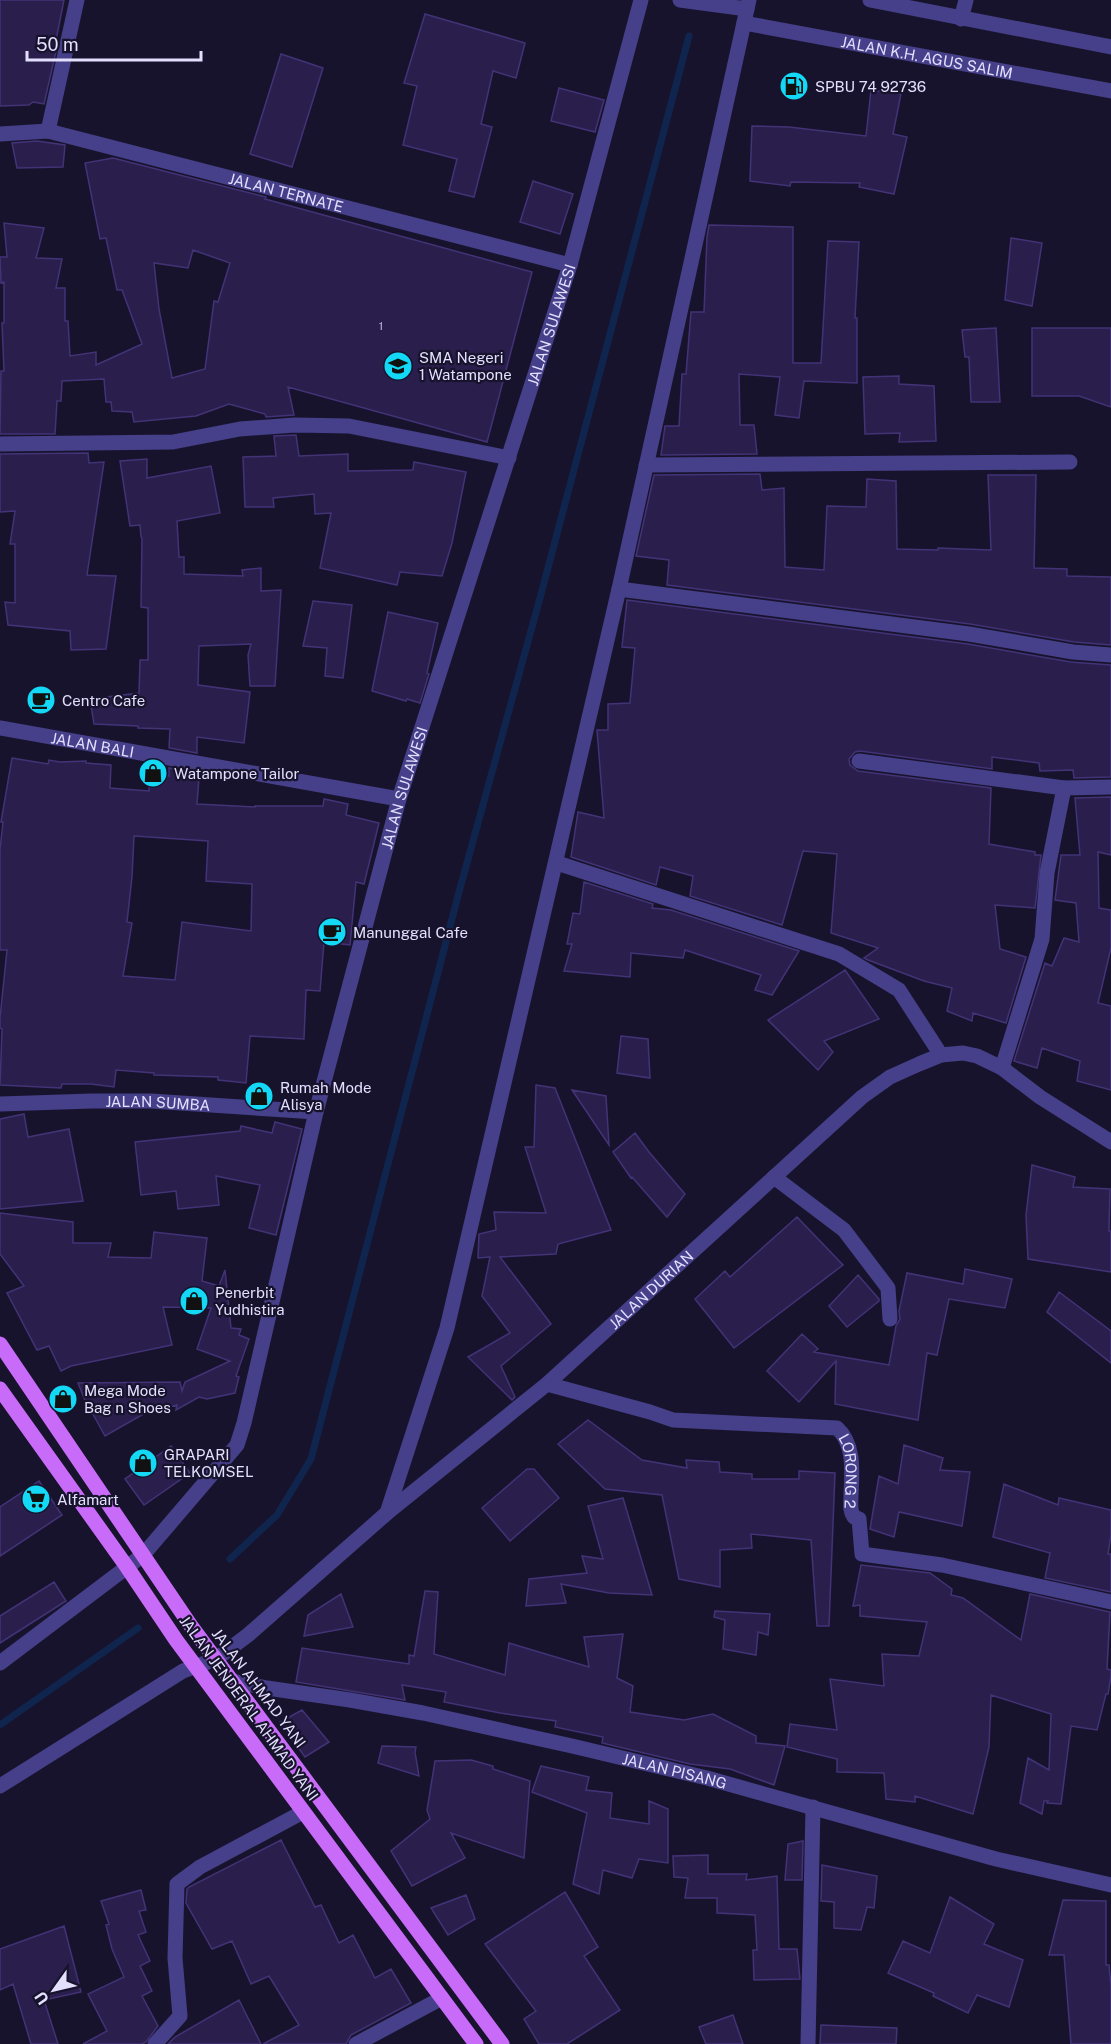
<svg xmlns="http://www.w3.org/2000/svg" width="1111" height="2044" viewBox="0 0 1111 2044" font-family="'Public Sans',sans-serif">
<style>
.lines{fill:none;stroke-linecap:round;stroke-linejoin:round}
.stream{stroke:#10254e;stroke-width:7}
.building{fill:#2a1f4c;stroke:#423377;stroke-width:1.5;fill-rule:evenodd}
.minor{stroke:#454089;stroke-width:15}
.major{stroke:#c86bf9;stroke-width:15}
.labels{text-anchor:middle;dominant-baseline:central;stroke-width:4.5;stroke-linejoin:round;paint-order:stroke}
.number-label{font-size:12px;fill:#b5afd2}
.street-label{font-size:15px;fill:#e3dffe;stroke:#18132c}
.poi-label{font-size:15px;fill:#e3dffe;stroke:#18132c;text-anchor:start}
</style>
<rect width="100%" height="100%" fill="#18132c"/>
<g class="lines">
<path class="stream" d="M230,1559L277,1515L311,1459L459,892L540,598L689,36
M0,1725L138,1628"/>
</g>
<path class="building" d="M0,0H64L55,45L57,47L44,104L33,102L29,105L0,106Z
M425,14L525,43L516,78L493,71L481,124L492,127L474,197L449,191L457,159L403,145L417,86L404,83Z
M281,54L323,68L292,167L250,154Z
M559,88L604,100L595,132L551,121Z
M871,90L901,94L893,134L907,137L894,194L859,187L860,183L791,182L790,186L750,181L752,126L789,127L866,136Z
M37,141L65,145L63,167L17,168L12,143Z
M113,158L266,197L265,199L532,272L487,442L288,387L294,415L266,417L265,414L229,404L196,416L134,422L132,412L112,411L111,402H106L104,379L62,381L61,401H57L55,434H0L1,371H4L2,323H4V282L1,283L0,257H7L4,223L44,228L36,258L62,259L56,288H65V321H68L70,356L96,352V365L142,344L122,290H117L106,238L100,239L85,163ZM193,250L230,263L218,302L214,301L205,369L172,378L159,309L154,263L188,268Z
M533,181L573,194L560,234L520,222Z
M709,225L793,227V363H821L828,241L859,242L855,318H857V383L804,381L799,418L775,415L780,377L739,374L740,425H754L757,454L661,455L665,426H679L682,374H686L691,312H704L707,237Z
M1011,238L1042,243L1032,306L1005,300Z
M996,328L1000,402H971L969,357H965L962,330Z
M1032,328H1111V407L1079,396H1032Z
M899,376V384L934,386L936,441L899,442L900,433L865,434L863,377Z
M296,435L299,456L348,454V471L413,470L414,462L466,472L452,543L442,576L400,572L397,585L320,568L331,513L315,514L314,494L273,498L274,507H245L243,457L276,456L274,436Z
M88,453L89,463L104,462L87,575L116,576L106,649L71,650L70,631L8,625L5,602L15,603V544H10L15,511L0,512V454Z
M147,459V478L211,466L220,513L177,521L179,557H184V574L243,576L242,570L261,568V591L281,590L275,686H250L248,655L251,644L199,646L198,685L250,692L244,743L197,737V753L169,748L170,729L138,728V726L94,724L90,699L139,693L140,660H148V608L141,607L142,538L141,537L140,525L130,526L120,461Z
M760,474L762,490L784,488L785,567L824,570L827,506L866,507L867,479L896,481L897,549L938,550V548L991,550L988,475H1036L1034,568L1067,569V576L1111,577V645L1074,642L970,624L667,585L669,560L636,556L654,475Z
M627,600L968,644L1071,662L1111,665V777L1074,778L1073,770L1040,771L1039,763L992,757V769L860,751L855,752L849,759L850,765L858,771L991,788L989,844L1035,852V855H1041L1035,908L995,905L1000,949L1026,957L1006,1023L973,1013L972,1021L947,1011L952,988L924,981L868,960L864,958L878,948L831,933L837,854L803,851L782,925L690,896L693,876L660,867L656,885L571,857L578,812L604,818L597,730H608V704L630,703L635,648L622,647Z
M313,601L352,605L343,678L325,676L327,648L303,646Z
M388,612L438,623L427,673L429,674L420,703L407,699L406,701L372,691Z
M12,758L48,764L49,760L60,762L86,761V763L111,765L110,788L149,791L150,774L169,776V768L196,773V778H199L197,804L255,807V806H323L324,799L348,804L346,815L379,823L364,884L356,882L350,945L324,942L320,991L306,990L304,1039L250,1036L246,1083L218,1080V1077L154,1075V1073L116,1070L114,1087L91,1084H62L61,1088L0,1085L2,1029L0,1028V1018L7,950H0V850L3,822H1ZM134,836L208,841L206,881L252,884L251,931L182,922L175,980L123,976L132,923L127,922L132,877Z
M1111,797V855L1098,852L1099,908L1111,910V948L1098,1003L1111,1006V1090L1077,1081L1080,1061L1042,1048L1037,1068L1014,1061L1045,963L1052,966L1064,938L1079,942L1076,903L1055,900L1061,855H1080L1075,798Z
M584,882L653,904L652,908L671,910L799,951L772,995L755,990L761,975L685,950L683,958L631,953L630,977L564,971L572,944H567L573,913L580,914Z
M845,970L879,1019L824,1041L833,1052L818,1070L768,1020Z
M621,1036L648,1039L650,1078L617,1073Z
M536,1085L555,1088L611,1230L558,1244L556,1254L500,1257L551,1324L501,1366L515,1397L512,1400L468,1357L510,1333L482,1296L490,1257L478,1258L479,1234L496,1230L494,1212L546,1213L525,1147H534Z
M572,1090L606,1096L609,1145Z
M24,1114L28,1137L69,1129L83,1201L0,1209V1119Z
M275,1122L302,1129L276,1235L249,1228L260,1185L216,1176L219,1205L178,1209L176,1191L141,1195L135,1142L240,1131L241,1126L272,1133Z
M635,1133L649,1152L685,1194L667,1217L632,1177L631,1178L613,1152Z
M1032,1165L1075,1177L1073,1187L1110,1189L1109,1231H1111V1272L1028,1259L1026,1215Z
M0,1213L73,1222V1243H111L108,1257L151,1258L154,1232L207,1238L202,1281L219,1286L225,1270L231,1328L241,1329L239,1335L249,1339L236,1376L239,1377L235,1393L207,1399L199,1397L176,1410L177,1405L147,1412L105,1436L84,1398L78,1383L180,1382L182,1391L185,1382L230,1361L197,1349L211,1308L163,1307L172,1345L71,1366L61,1371L49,1346L37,1350L7,1293L24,1286L0,1254Z
M797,1217L843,1265L734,1348L695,1299L725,1271L730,1277Z
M965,1269L1012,1279L1005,1308L949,1299L937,1355L927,1353L918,1420L835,1404L836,1361L799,1402L767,1371L802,1334L818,1349L814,1352L889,1365L896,1326L900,1319L899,1311L907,1273L963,1284Z
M858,1275L879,1299V1301L847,1327L829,1306Z
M1059,1292L1111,1331V1363L1047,1312Z
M588,1420L642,1460L687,1468L686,1460L719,1462L720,1472L752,1474V1479H799V1471L835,1473L829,1626H817L811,1540L751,1534L752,1548L720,1550V1587L679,1579L662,1495L605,1489L558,1444Z
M904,1445L943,1458L940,1470L970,1472L962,1526L899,1512L894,1537L870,1529L879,1476L898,1484Z
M171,1446L190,1473L144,1505L125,1479Z
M527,1469H534L559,1498L510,1541L482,1508Z
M39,1481L62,1515L0,1556V1507Z
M1004,1484L1058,1505L1059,1498L1111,1510V1535L1108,1554H1111V1592L1045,1578L1050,1553L993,1537Z
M623,1498L652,1595L609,1593L561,1584L566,1603L526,1606L529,1579L587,1573L582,1556L603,1559L588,1506Z
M861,1565L930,1573L952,1589L951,1595L963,1598L1021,1640L1030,1594L1110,1612L1107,1669L1111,1670V1676L1108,1694H1106L1097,1730L1071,1726L1061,1804L1047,1803L1048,1801H1044L1042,1814L1020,1803L1028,1758L1049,1770L1051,1714L991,1695L989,1747L973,1814L915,1796V1802L886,1799L884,1773L837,1772V1759L787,1747L790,1724L837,1730L830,1679L884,1686L882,1654L919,1656L927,1622L860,1616V1605L853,1606Z
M54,1582L66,1601L0,1643V1616Z
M425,1591L438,1592L434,1654L505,1675L509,1643L589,1667L584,1637L623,1634L617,1678L633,1686L630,1712L684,1720L713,1714L756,1736V1743L785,1746L774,1785L730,1769L690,1764L602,1743L603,1737L555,1727L556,1721L500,1713L444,1702L446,1692L402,1685L405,1700L296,1682L302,1648L409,1664V1655L414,1656Z
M341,1594L353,1627L304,1636L308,1615Z
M715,1611L770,1614L768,1635L758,1632L756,1655L723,1649L725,1620L714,1617Z
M302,1710L329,1742L305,1757L280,1722Z
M382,1746L416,1747L415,1752L419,1776L378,1763Z
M471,1760L493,1766V1769L530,1781L524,1858L451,1833L465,1858L412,1886L391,1851L430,1819L427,1810L435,1761Z
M541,1766L589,1777L586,1790L612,1793L610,1818L649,1824V1801L668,1809V1863L639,1859L632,1878L603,1870L599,1894L573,1884L587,1813L532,1792Z
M281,1840L315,1907L321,1905L339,1943L353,1935L375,1978L391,1969L411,2003L351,2035L346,2044H263L299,2025L269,1976L251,1984L232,1941L212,1949L186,1903L187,1889L189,1887Z
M803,1841L802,1880H785L788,1844Z
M708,1855V1874H747L746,1880L777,1876L779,1949H797L800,1979L754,1980L753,1950H757L755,1915L717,1913V1898H685L688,1878L674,1877L673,1856Z
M822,1865L877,1876L874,1908L867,1907L861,1930L834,1928V1902L821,1901Z
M141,1890L146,1910L139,1911L146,1932L138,1935L150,1961L140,1966L152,1991L142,1996L158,2026L146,2042L142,2044H83L107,2031L88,1994L124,1977L112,1949L106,1925L109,1924L101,1901Z
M565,1892L598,1947L584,1956L620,2010L567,2044H539L524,2019L536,2011L485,1944Z
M466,1895L475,1919L448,1935L431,1908Z
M950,1897L994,1924L984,1944L1023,1960L1009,2007L977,1995L968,2013L933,1996L934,1993L888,1973L903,1941L930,1953Z
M1063,1900L1106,1901V1965H1109L1111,1986V2044H1071L1064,1955H1049Z
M64,1926L81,1992L44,2000L58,2044H31L13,1984L0,1990V1949Z
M239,2000L261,2044H168L175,2037Z
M733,2015L743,2044H706L699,2027Z
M821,2025L897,2028L896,2044H820Z"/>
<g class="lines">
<g class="minor">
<path d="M680,0L747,9"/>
<path d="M870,0L1111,47"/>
<path d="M961,19L966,0"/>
<path id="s1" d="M744,23L1111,91"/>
<path d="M48,131L77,0"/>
<path id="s2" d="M0,134L48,131L570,265"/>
<path d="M0,444L173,442L240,429L295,425L349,426L509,458"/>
<path d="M646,465L1070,462"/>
<path d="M619,589L969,634L1073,652L1111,655"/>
<path id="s3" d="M0,728L399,799"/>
<path d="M859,761L1064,788L1111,787"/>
<path d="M557,863L839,954L899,990L941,1055"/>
<path d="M1002,1068L1042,939L1047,873L1064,788"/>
<path id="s4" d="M0,1104L92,1101H151L316,1112"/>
<path d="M774,1177L844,1230L888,1288L890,1319"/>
<path id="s5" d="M547,1384L650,1412L673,1420L837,1428C855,1444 852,1472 851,1495C851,1503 849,1510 854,1517L859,1519L862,1554L942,1565L1111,1602"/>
<path d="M387,1513L447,1328L619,589L749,0"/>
<path id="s6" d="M0,1663L143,1555L237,1445L244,1423L316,1112L399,799L570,265L641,0"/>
<path id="s7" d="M232,1681L267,1688L350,1700L423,1713L572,1746L707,1778L996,1859L1111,1885"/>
<path id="s8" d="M0,1786L183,1671L216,1659L248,1635L387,1513L547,1384L862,1097L890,1077L919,1064L941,1055L963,1053L977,1056L1002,1068L1040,1097L1111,1142"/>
<path d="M155,2044L180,2016L175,1958L177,1884L200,1867L303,1812"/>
<path d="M356,2044L442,1998"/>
<path d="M808,2044L813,1807"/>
</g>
<path class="major" d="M0,1344L191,1626L502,2044
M0,1389L127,1567L176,1640L476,2044"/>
</g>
<defs>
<g id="fuel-disc" transform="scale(1.5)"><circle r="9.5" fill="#13d8f6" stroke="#18132c"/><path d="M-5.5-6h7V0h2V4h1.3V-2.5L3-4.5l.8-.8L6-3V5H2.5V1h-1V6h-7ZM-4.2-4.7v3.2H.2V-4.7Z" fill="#111"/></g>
<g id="school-disc" transform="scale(1.5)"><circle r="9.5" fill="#13d8f6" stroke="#18132c"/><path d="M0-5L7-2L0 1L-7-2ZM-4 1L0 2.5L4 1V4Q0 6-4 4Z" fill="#111"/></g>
<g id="cafe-disc" transform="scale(1.5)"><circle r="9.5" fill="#13d8f6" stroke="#18132c"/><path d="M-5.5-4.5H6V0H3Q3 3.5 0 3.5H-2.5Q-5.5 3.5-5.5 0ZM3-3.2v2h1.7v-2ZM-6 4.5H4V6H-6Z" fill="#111"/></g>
<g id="shop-disc" transform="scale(1.5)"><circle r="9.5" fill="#13d8f6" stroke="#18132c"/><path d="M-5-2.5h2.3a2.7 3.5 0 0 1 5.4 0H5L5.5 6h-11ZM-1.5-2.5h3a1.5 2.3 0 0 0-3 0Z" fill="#111"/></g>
<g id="supermarket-disc" transform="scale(1.5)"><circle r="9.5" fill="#13d8f6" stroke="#18132c"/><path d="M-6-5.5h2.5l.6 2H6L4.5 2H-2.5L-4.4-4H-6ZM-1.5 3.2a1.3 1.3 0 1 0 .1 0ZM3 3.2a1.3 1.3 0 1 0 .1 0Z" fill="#111"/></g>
</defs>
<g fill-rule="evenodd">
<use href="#fuel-disc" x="794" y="86"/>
<use href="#school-disc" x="398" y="366"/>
<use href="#cafe-disc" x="41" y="700"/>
<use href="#shop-disc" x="153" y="773"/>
<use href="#cafe-disc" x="332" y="932"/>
<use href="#shop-disc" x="259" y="1096"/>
<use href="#shop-disc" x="194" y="1301"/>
<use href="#shop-disc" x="63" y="1399"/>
<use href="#shop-disc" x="143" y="1463"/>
<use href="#supermarket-disc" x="36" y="1499"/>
</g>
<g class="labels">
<g class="number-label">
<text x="381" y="326">1</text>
</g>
<g class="street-label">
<text stroke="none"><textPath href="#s1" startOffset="186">JALAN K.H. AGUS SALIM</textPath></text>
<text stroke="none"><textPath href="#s2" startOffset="294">JALAN TERNATE</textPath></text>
<text stroke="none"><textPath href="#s6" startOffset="1488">JALAN SULAWESI</textPath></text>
<text stroke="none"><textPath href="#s3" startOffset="94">JALAN BALI</textPath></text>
<text stroke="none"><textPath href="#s6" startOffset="1002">JALAN SULAWESI</textPath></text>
<text stroke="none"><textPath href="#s4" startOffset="158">JALAN SUMBA</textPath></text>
<text stroke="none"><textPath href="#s8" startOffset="822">JALAN DURIAN</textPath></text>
<text stroke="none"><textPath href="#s5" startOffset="342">LORONG 2</textPath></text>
<text transform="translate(259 1688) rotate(53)">JALAN AHMAD YANI</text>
<text transform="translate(249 1708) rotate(54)">JALAN JENDERAL AHMAD YANI</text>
<text stroke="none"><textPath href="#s7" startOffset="452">JALAN PISANG</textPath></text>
</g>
<g class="poi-label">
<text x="815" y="86">SPBU 74 92736</text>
<text x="419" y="357">SMA Negeri<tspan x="419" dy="17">1 Watampone</tspan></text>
<text x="62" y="700">Centro Cafe</text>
<text x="174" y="773">Watampone Tailor</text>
<text x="353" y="932">Manunggal Cafe</text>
<text x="280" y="1087">Rumah Mode<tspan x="280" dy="17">Alisya</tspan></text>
<text x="215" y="1292">Penerbit<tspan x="215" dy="17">Yudhistira</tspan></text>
<text x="84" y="1390">Mega Mode<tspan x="84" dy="17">Bag n Shoes</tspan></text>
<text x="164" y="1454">GRAPARI<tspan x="164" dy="17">TELKOMSEL</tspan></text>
<text x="57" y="1499">Alfamart</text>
</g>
</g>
<g transform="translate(54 1990) rotate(236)" stroke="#18132c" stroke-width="4.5" paint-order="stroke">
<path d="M0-4.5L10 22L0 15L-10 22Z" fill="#e3dffe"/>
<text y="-9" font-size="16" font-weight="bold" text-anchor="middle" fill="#e3dffe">U</text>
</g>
<path d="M27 51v9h174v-9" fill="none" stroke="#e3dffe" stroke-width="3"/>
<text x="36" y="51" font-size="18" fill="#e3dffe" stroke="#18132c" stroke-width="4.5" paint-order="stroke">50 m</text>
</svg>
